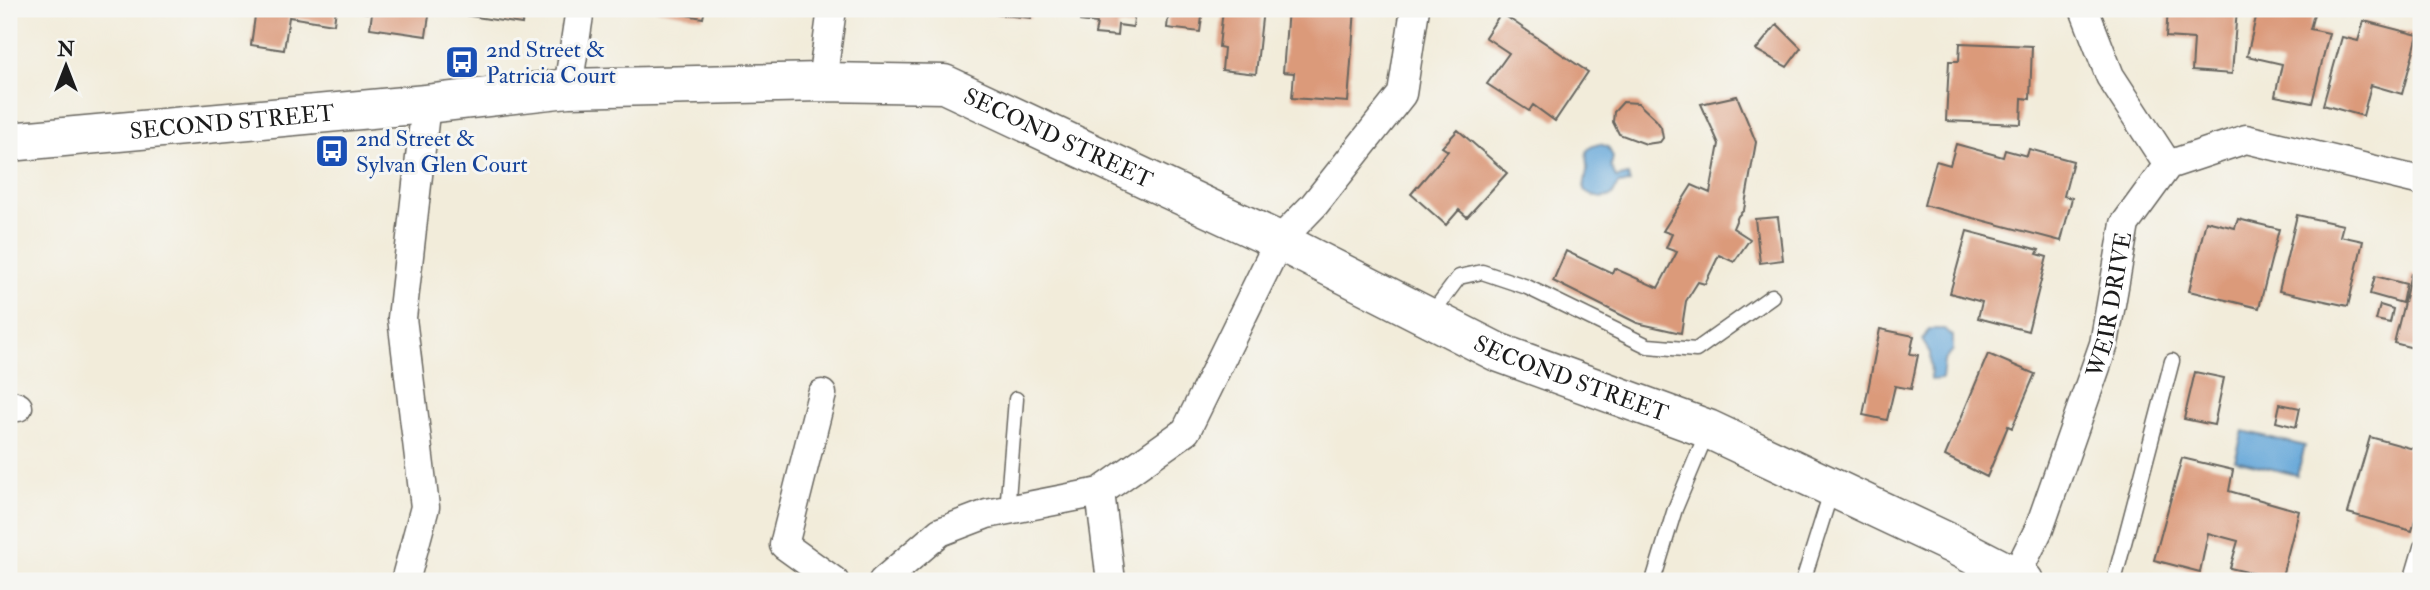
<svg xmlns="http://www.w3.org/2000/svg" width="2430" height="590" viewBox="0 0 2430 590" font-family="'IM FELL Double Pica',serif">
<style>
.water{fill:#64a6d8;stroke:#40617a;stroke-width:2}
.building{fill:#db9a7a}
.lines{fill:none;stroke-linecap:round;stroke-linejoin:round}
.lane-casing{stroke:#67655e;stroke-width:17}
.street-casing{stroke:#67655e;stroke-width:31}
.secondary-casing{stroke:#67655e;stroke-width:41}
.lane{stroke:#fff;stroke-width:14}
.street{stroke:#fff;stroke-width:28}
.secondary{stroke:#fff;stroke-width:38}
.labels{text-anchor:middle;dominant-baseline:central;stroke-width:6;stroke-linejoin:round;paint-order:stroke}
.transit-label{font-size:23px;fill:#164399;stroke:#f6f6f2;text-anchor:start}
.street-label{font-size:23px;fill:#1c1c1c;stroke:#f6f6f2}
</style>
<rect width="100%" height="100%" fill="#f6f6f2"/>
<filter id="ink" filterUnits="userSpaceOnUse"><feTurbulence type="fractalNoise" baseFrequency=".0143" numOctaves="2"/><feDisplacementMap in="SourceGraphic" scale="14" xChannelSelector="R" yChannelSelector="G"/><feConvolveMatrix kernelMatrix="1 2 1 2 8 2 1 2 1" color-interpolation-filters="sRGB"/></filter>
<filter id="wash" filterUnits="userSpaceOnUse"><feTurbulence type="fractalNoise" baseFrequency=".00686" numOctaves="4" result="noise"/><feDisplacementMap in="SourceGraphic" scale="28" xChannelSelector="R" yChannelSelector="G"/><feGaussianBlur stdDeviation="1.57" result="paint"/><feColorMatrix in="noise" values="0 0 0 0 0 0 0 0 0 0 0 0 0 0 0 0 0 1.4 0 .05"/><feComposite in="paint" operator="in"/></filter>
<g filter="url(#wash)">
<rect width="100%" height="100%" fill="#f2ecda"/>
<path class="water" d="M1600,144L1608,147L1613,157L1611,166L1616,178L1628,175L1630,183L1618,184L1612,196C1600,200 1594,197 1584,190C1584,181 1588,173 1587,166C1586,153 1584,147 1600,144Z
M1929,329H1944L1953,336V350L1944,361L1942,379L1931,380L1930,353L1922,340Z
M2243,431L2305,446L2297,475L2235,460Z"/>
<g id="blocks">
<path class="building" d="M256,9H336L334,24L289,17L284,50L251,45Z
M354,9H430L426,36L370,28L372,13L354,11Z
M464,9H524L522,24L463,15Z
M654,9H705L703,18Z
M977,9H1032L1031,18L977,12Z
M1081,9H1135L1133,27L1118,25L1117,36L1095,34L1097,23L1080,21Z
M1169,9H1203L1200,32L1167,28Z
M1223,9H1263L1256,74L1222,70L1224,48L1219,47Z
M1288,9H1355L1348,102L1292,98L1294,73L1283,72Z
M2168,9H2237L2232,74L2192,71L2194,39L2166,37Z
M2272,9L2315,10L2310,29L2329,33L2312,103L2275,96L2282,64L2247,56L2257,13L2271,16Z
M1501,13L1588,72L1555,121L1533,105L1529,111L1487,84L1509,53L1485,37Z
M2364,21L2418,35L2402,94L2371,85L2363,116L2323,105L2342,37L2358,41Z
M1777,24L1801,48L1787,67L1756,50Z
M1960,43L2032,46L2030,99L2022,98L2021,124L1946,121L1949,61H1959Z
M1737,96L1756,142L1744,210L1738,216L1733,228L1750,239L1734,262L1719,255L1705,284L1698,282L1686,301L1681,333L1637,323L1553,281L1566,251L1612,273L1614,268L1658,288L1677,252L1666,248L1672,234L1663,231L1692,185L1710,193L1719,144L1701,104Z
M1623,102L1638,103L1656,120L1661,127L1663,138L1660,142L1646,144L1619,134L1613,122L1614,112Z
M1458,130L1507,173L1467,217L1459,210L1446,225L1411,194L1448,151L1442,147Z
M1956,144L2003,157L2005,150L2027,156L2029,149L2073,161L2064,196L2072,198L2061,241L1924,205L1936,161L1950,165Z
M2297,215L2343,225L2340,236L2363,241L2348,306L2279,291Z
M1778,217L1783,260L1760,263L1755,219Z
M2238,219L2279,229L2259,308L2189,291L2206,221L2235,228Z
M1967,231L2039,250L2037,254L2047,257L2028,331L1978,318L1982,302L1950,293Z
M2411,274L2421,276V350L2394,343Z
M2375,276L2406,284L2402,303L2370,294Z
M2380,305L2393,309L2390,323L2376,320Z
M1880,329L1914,336L1910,354L1918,355L1911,389L1895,386L1887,420L1863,415Z
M1988,354L2035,374L2012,428L2008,426L1987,477L1945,456Z
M2195,372L2224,378L2214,425L2184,419Z
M2280,404L2300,408L2296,427L2276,422Z
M2370,437L2421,451V505H2419L2412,531L2348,513Z
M2182,458L2233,470L2229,491L2299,511L2281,580L2230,568L2238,541L2208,533L2200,572L2154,560Z"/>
</g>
</g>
<g filter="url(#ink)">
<use href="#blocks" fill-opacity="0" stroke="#67655e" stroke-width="2"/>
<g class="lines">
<g class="lane-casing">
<path id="lane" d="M1430,316L1459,277L1482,272L1527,287L1648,346L1696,350L1772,296
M1007,511L1016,399
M1653,581L1675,509L1708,430
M1803,581L1832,489
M2114,581L2172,361
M2411,581L2421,547"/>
</g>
<g class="street-casing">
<g id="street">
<path d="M2084,9L2110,76L2168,165"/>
<path d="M822,82L832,9"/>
<path d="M568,88L580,9"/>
<path d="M822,394L784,545L834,581"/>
<path d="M9,404L18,407"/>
<path d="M1100,492L1111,581"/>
<path d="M405,581L425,507L402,318L426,104"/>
<path d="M883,581L940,532L987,514L1100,492L1186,431L1279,241L1314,205L1402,94L1415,9"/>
<path id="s1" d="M2013,581L2039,529L2104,344L2125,224L2168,165L2246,139L2421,181"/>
</g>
</g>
<g class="secondary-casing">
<g id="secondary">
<path id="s2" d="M9,142L426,104L568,88L822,82L944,84L1279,241L1497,352L1708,429L1954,545L2024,581"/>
</g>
</g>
<use href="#lane" class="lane"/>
<use href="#street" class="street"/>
<use href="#secondary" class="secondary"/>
</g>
</g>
<defs>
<g id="bus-square" transform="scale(1.75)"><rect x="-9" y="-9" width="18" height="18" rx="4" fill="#1a4fb4" stroke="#f6f6f2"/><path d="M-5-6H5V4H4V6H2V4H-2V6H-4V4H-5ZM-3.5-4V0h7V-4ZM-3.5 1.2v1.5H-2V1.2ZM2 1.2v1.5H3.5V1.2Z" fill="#fff"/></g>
</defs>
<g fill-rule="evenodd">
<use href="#bus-square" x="462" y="62"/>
<use href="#bus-square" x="332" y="151"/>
</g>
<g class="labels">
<g class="transit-label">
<text x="486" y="49">2nd Street &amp;<tspan x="486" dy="26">Patricia Court</tspan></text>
<text x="356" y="138">2nd Street &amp;<tspan x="356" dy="26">Sylvan Glen Court</tspan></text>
</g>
<g class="street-label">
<text stroke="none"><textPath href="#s2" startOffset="224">SECOND STREET</textPath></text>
<text stroke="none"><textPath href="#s2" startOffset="1064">SECOND STREET</textPath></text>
<text stroke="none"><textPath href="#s1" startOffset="294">WEIR DRIVE</textPath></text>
<text stroke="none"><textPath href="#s2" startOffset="1631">SECOND STREET</textPath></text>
</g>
</g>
<rect width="2430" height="590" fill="none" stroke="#f6f6f2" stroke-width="35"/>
<g transform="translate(66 66)" stroke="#f6f6f2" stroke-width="5" paint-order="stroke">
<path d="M0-5L12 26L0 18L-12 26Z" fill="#1c1c1c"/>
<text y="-10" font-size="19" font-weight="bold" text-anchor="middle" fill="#1c1c1c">N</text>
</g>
</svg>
